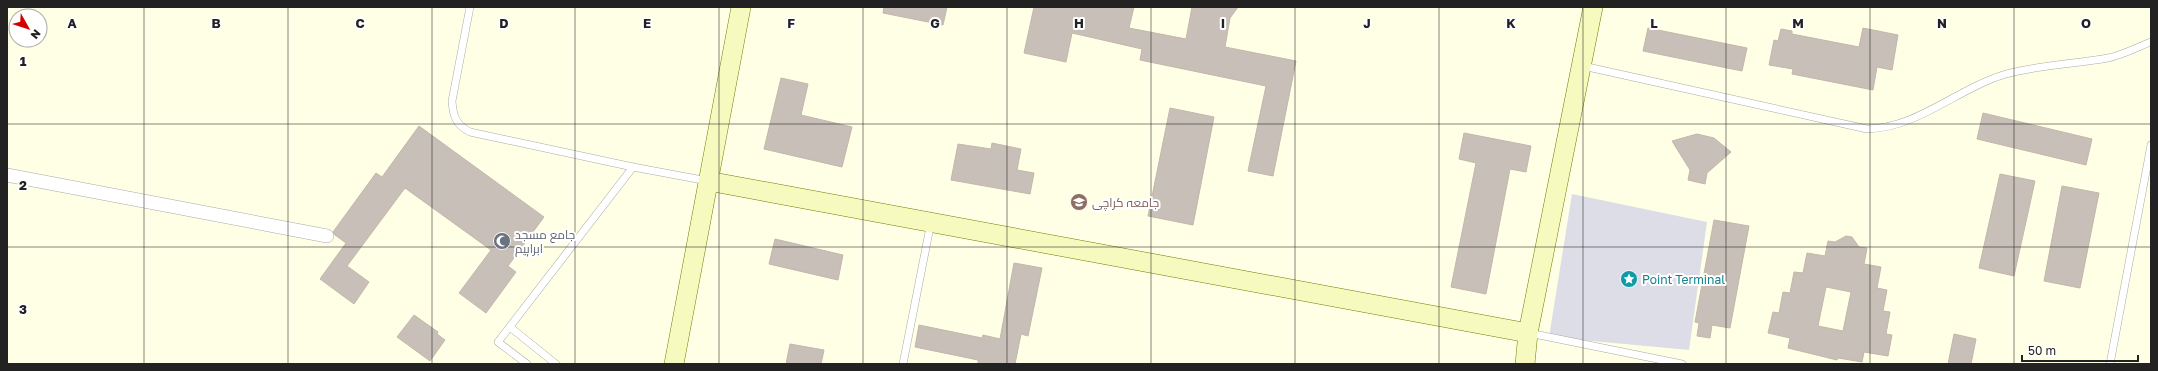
<svg xmlns="http://www.w3.org/2000/svg" width="2158" height="371" viewBox="0 0 2158 371" font-family="'Golos Text',Cairo,sans-serif">
<style>
.education{fill:#ffffe5;fill-rule:evenodd}
.plaza{fill:#dddde8}
.building{fill:#c7bfb8;stroke:#c4b6ab;fill-rule:evenodd}
.lines{fill:none;stroke-linecap:round;stroke-linejoin:round}
.lane-casing{stroke:#a9a9a9;stroke-width:8}
.street-casing{stroke:#a9a9a9;stroke-width:14}
.secondary-casing{stroke:#707d05;stroke-width:20}
.lane{stroke:#fff;stroke-width:7}
.street{stroke:#fff;stroke-width:13}
.secondary{stroke:#f7fabf;stroke-width:19}
.grid{fill:none;stroke:#222;stroke-width:1;stroke-opacity:0.55}
.labels{text-anchor:middle;dominant-baseline:central;stroke-width:4;stroke-linejoin:round;paint-order:stroke}
.education-label{font-size:12px;fill:#785e54;stroke:#fff;text-anchor:start}
.worship-label{font-size:12px;fill:#5b616d;stroke:#fff;text-anchor:start}
.culture-label{font-size:12px;fill:#0d838f;stroke:#fff;text-anchor:start}
.grid-label{font-size:13px;text-anchor:middle;font-weight:bold;fill:#222;stroke:#fff;stroke-width:4;stroke-linejoin:round;paint-order:stroke}
</style>
<rect width="100%" height="100%" fill="#f2efe9"/>
<path class="education" d="M7,7H2151V364H7ZM16,16H40V40H16Z"/>
<path class="plaza" d="M1572,194L1707,222L1689,350L1549,337Z"/>
<path class="building" d="M884,7H947L943,25L883,13Z
M1034,7H1134L1129,28L1186,39L1192,7H1238L1230,18L1225,47L1296,61L1273,176L1248,171L1266,86L1140,60L1142,49L1072,33L1066,62L1024,53Z
M1648,28L1747,48L1742,71L1643,51Z
M1863,28L1898,35L1892,70L1877,67L1873,90L1792,74L1793,69L1769,65L1774,40L1778,41L1781,29L1792,31V34L1859,47Z
M781,78L808,84L801,115L852,127L842,167L764,149Z
M1170,108L1214,117L1193,225L1148,216Z
M1983,113L2092,139L2086,165L1977,139Z
M419,126L544,217L508,266L516,272L486,313L459,293L491,250L405,188L347,266L369,282L354,304L320,279L346,243L335,235L333,232L376,173L382,177Z
M1464,133L1531,146L1526,172L1510,169L1486,294L1451,287L1476,163L1459,159Z
M1697,134L1714,138L1731,152L1707,173L1705,184L1688,180L1690,170L1672,141Z
M992,143L1021,149L1017,170L1034,173L1030,194L951,180L958,144L991,149Z
M2000,174L2035,181L2014,276L1979,268Z
M2062,186L2099,193L2080,288L2044,281Z
M1714,220L1749,226L1730,328L1712,325L1710,338L1697,336L1699,323L1695,322Z
M1846,236L1852,237L1859,247L1867,248L1864,264L1881,267L1877,288L1887,290L1883,311L1890,312L1886,334L1892,335L1888,356L1864,352L1862,362L1838,358L1837,360L1788,348L1790,338L1768,333L1773,312L1779,313L1783,292L1790,293L1794,272L1803,273L1807,253L1825,256L1828,241L1835,242ZM1826,287L1851,292L1843,331L1818,326Z
M775,239L843,255L838,280L769,264Z
M1014,263L1042,268L1028,336L1021,334L1015,364H978V360L915,347L919,325L982,338L983,335L1000,339Z
M414,315L438,332L437,334L445,340L430,361L397,337Z
M1954,334L1976,339L1971,364H1948Z
M790,344L824,350L821,364H786Z"/>
<g class="lines">
<g class="lane-casing">
<path id="lane" d="M470,7L452,101C453,116 456,125 470,132L633,167L708,181
M1583,66L1867,129C1918,128 1958,88 2006,74C2038,65 2075,64 2108,58C2123,55 2137,47 2151,42
M510,327L556,364
M1529,333L1682,364
M527,364L498,342L633,167
M903,364L931,222
M2110,364L2151,145"/>
</g>
<g class="street-casing">
<path id="street" d="M7,175L327,236"/>
</g>
<g class="secondary-casing">
<path id="secondary" d="M708,181L1528,333
M674,364L741,7
M1525,364L1528,333L1593,7"/>
</g>
<use href="#lane" class="lane"/>
<use href="#street" class="street"/>
<use href="#secondary" class="secondary"/>
</g>
<path class="grid" d="M144,7V364M288,7V364M432,7V364M575,7V364M719,7V364M863,7V364M1007,7V364M1151,7V364M1295,7V364M1439,7V364M1583,7V364M1726,7V364M1870,7V364M2014,7V364M7,124H2151M7,247H2151"/>
<defs>
<g id="university-disc" transform="scale(0.9)"><circle r="9.5" fill="#8d6e63" stroke="#fff"/><path d="M0-5L7-2L0 1L-7-2ZM-4 1L0 2.5L4 1V4Q0 6-4 4Z" fill="#fff"/></g>
<g id="mosque-disc" transform="scale(0.9)"><circle r="9.5" fill="#6b7280" stroke="#fff"/><path d="M3.5-4.9A6 6 0 1 0 3.5 4.9A5 5 0 1 1 3.5-4.9Z" fill="#fff"/></g>
<g id="sight-disc" transform="scale(0.9)"><circle r="9.5" fill="#0f9aa8" stroke="#fff"/><path d="M0-6L1.8-2.2L6-1.7L2.9 1.2L3.7 5.4L0 3.3L-3.7 5.4L-2.9 1.2L-6-1.7L-1.8-2.2Z" fill="#fff"/></g>
</defs>
<g fill-rule="evenodd">
<use href="#university-disc" x="1079" y="202"/>
<use href="#mosque-disc" x="502" y="241"/>
<use href="#sight-disc" x="1629" y="279"/>
</g>
<g class="labels">
<g class="education-label">
<text x="1092" y="202">جامعہ کراچی</text>
</g>
<g class="worship-label">
<text x="515" y="234">جامع مسجد<tspan x="515" dy="14">ابراہیم</tspan></text>
</g>
<g class="culture-label">
<text x="1642" y="279">Point Terminal</text>
</g>
</g>
<g class="grid-label">
<text x="72" y="28">A</text>
<text x="216" y="28">B</text>
<text x="360" y="28">C</text>
<text x="504" y="28">D</text>
<text x="647" y="28">E</text>
<text x="791" y="28">F</text>
<text x="935" y="28">G</text>
<text x="1079" y="28">H</text>
<text x="1223" y="28">I</text>
<text x="1367" y="28">J</text>
<text x="1511" y="28">K</text>
<text x="1654" y="28">L</text>
<text x="1798" y="28">M</text>
<text x="1942" y="28">N</text>
<text x="2086" y="28">O</text>
<text x="23" y="66">1</text>
<text x="23" y="190">2</text>
<text x="23" y="314">3</text>
</g>
<rect width="2158" height="371" fill="none" stroke="#222222" stroke-width="16"/>
<g transform="translate(28 28) rotate(129)"><circle r="19" fill="#ffffff" stroke="#a7a7a7"/>
<path d="M0-3L7 15L0 10L-7 15Z" fill="#d40000"/>
<text y="-6" font-size="11" font-weight="bold" text-anchor="middle" fill="#222222">N</text>
</g>
<path d="M2022 355v6h116v-6" fill="none" stroke="#222222" stroke-width="2"/>
<text x="2028" y="355" font-size="12" fill="#222222" stroke="#ffffff" stroke-width="3" paint-order="stroke">50 m</text>
</svg>
